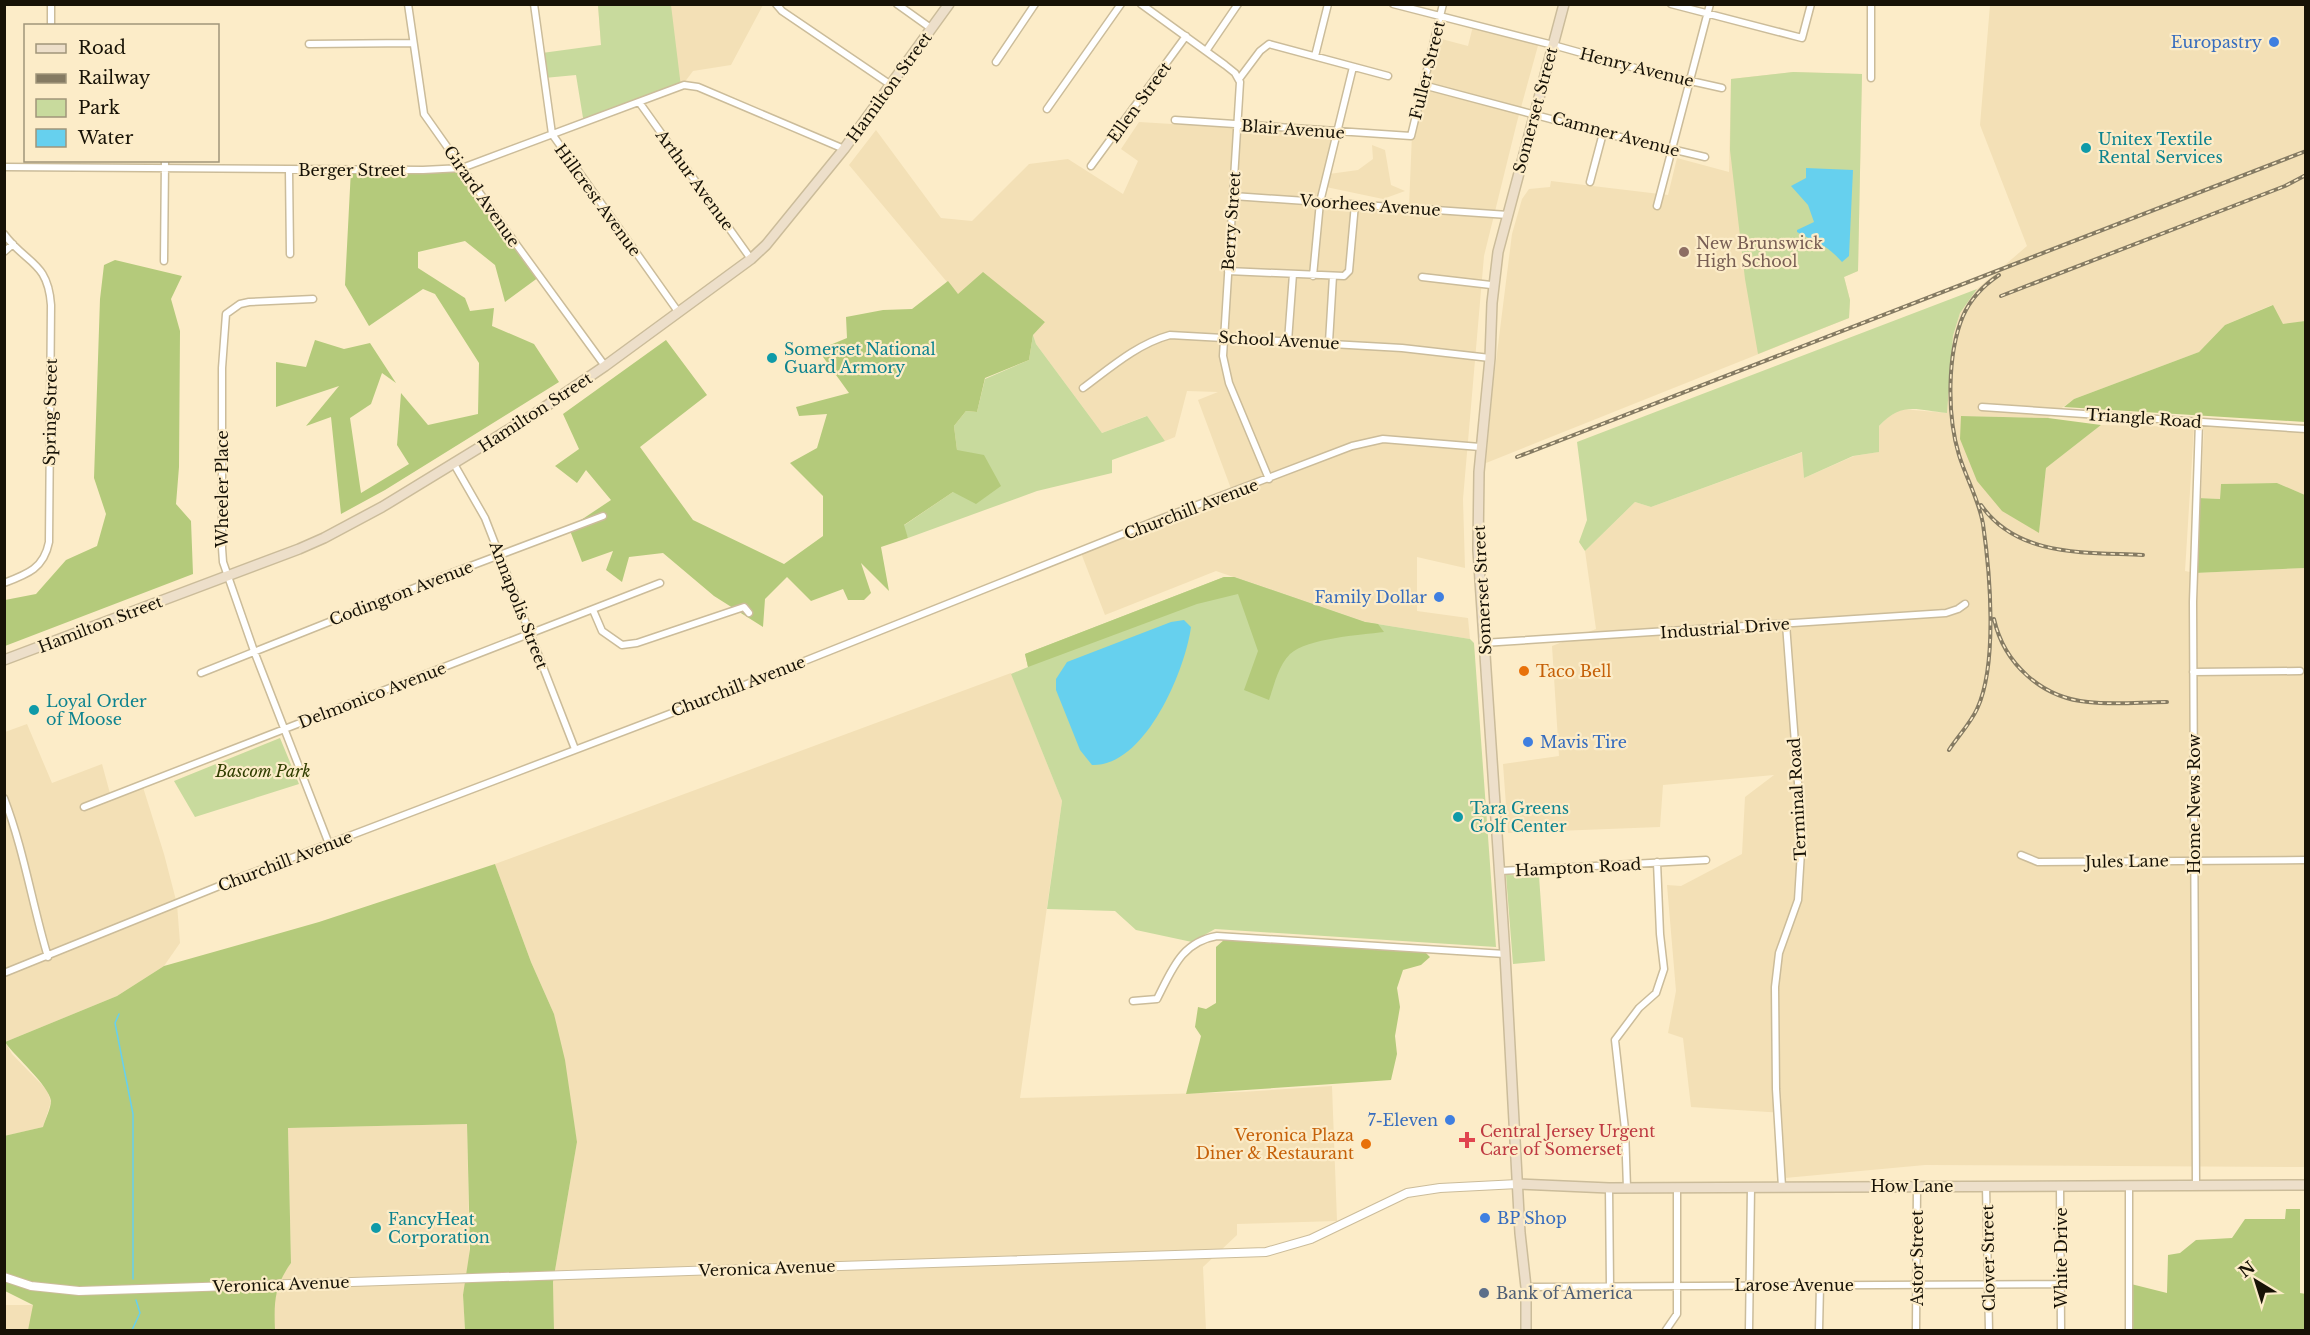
<svg xmlns="http://www.w3.org/2000/svg" width="2310" height="1335" viewBox="0 0 2310 1335" font-family="'Libre Baskerville',serif">
<style>
.built{fill:#f3e0b6}
.green{fill:#c8da9d}
.forest{fill:#b4ca7b}
.water{fill:#66d0ee}
.lines{fill:none;stroke-linecap:round;stroke-linejoin:round}
.stream{stroke:#66d0ee;stroke-width:1.5}
.minor-casing{stroke:#cbbc9a;stroke-width:9}
.tertiary-casing{stroke:#cbbc9a;stroke-width:10}
.secondary-casing{stroke:#cbbc9a;stroke-width:12}
.minor{stroke:#fff;stroke-width:6}
.tertiary{stroke:#fff;stroke-width:8}
.secondary{stroke:#eddfca;stroke-width:9}
.rail-casing{stroke:#857b63;stroke-width:4}
.rail{stroke:#fcecc8;stroke-width:1.5;stroke-dasharray:4.5;stroke-linecap:butt}
.shop-dot{fill:#3f7fe0;stroke:#fcecc8;stroke-width:2}
.culture-dot{fill:#0f9aa8;stroke:#fcecc8;stroke-width:2}
.education-dot{fill:#8d6e63;stroke:#fcecc8;stroke-width:2}
.food-dot{fill:#e8710a;stroke:#fcecc8;stroke-width:2}
.health-dot{fill:#e0444e;stroke:#fcecc8;stroke-width:2}
.service-dot{fill:#5c6f8a;stroke:#fcecc8;stroke-width:2}
.labels{text-anchor:middle;dominant-baseline:central;stroke-width:4.5;stroke-linejoin:round;paint-order:stroke}
.shop-label{font-size:16px;fill:#366cbe;stroke:#fcecc8;text-anchor:end}
.street-label{font-size:16px;fill:#171206;stroke:#fcecc8}
.culture-label{font-size:16px;fill:#0d838f;stroke:#fcecc8;text-anchor:start}
.education-label{font-size:16px;fill:#785e54;stroke:#fcecc8;text-anchor:start}
.food-label{font-size:16px;fill:#c56008;stroke:#fcecc8;text-anchor:start}
.park-label{font-size:16px;font-style:italic;fill:#313e00;stroke:#fcecc8}
.health-label{font-size:16px;fill:#be3a42;stroke:#fcecc8;text-anchor:start}
.service-label{font-size:16px;fill:#4e5e75;stroke:#fcecc8;text-anchor:start}
</style>
<rect width="100%" height="100%" fill="#fcecc8"/>
<path class="built" d="M598,5H763L731,65L693,71L681,87L601,45Z
M1990,5H2305V321L2283,325L2272,305L2225,325L2199,352L2074,399L2048,418L1961,416L2039,533L2046,468L2101,425L2194,427L2185,571L2195,573L2305,568V1167L1925,1165L1785,1178L1782,1113L1691,1107L1683,1038L1668,1033L1676,991L1667,885L1681,886L1742,854L1745,797L1774,775L1663,785L1660,827L1508,833L1503,764L1559,756L1552,646L1596,629L1585,551L1635,502L1651,507L1803,452L1804,478L1854,456L1878,452L1879,426L1888,417L1902,409L1947,413L1953,337L1960,313L1977,289L2027,246L1980,125Z
M1473,26L1539,42L1517,122L1484,256L1463,499L1465,568L1417,557V611L1468,618L1470,639L1365,622L1216,571L1105,615L1081,553L1233,494L1198,400L1218,392L1187,391L1175,437L1165,441L1146,416L1102,433L1036,344L1033,335L1045,321L957,294L849,165L876,130L941,218L972,221L1029,164L1068,159L1123,194L1138,161L1121,149L1139,122L1338,134L1329,174L1358,170L1373,159L1372,145L1385,150L1391,185L1405,191L1383,199L1326,187L1323,201L1409,207L1412,134L1434,37L1468,46Z
M1793,72L1862,74L1858,271L1844,277L1850,300L1849,318L1486,463L1493,385L1512,234L1522,199L1529,189L1550,187L1551,181L1668,195L1677,158L1729,172L1731,79Z
M2204,425L2305,429V495L2277,483L2221,484L2220,499L2201,498Z
M1011,673L1062,801L1020,1098L1241,1092L1332,1086L1337,1221L1237,1224V1235L1203,1267L1206,1330H554L553,1282L577,1142L554,1014L531,962L495,864Z
M27,724L52,783L102,764L111,797L142,784L164,854L177,904L180,943L164,966L117,996L5,1042L12,1054L47,1090L51,1102L43,1127L5,1136V732Z
M467,1124L470,1273L463,1295L465,1330H275L273,1299L283,1274L291,1263L288,1128Z
M5,1305H34L28,1330H5Z"/>
<path class="green" d="M598,5H671L681,87L584,124L576,75L544,78L542,53L601,45Z
M1793,72L1862,74L1858,271L1844,277L1850,300L1849,318L1758,354L1745,279L1730,150L1731,79Z
M1977,289L1960,313L1953,336L1947,413C1917,410 1902,401 1879,426V452L1853,456L1804,478L1802,452L1651,507L1635,502L1585,551L1579,542L1587,520L1577,442Z
M1033,335L1036,344L1102,433L1147,416L1165,441L1112,460V473L1037,491L908,538L903,526L953,492L957,450L954,426L966,411L977,412L985,379L1029,360Z
M1224,577H1234L1365,622L1470,639L1474,643L1496,947L1215,929L1192,942L1136,930L1115,911L1047,909L1062,801L1011,674L1028,667L1025,654Z
M280,738L299,784L195,817L174,781Z
M1506,875L1539,876L1545,961L1513,964Z"/>
<path class="forest" d="M461,168L539,277L505,302L495,265L465,241L418,252V268L465,298L470,311L494,308L492,326L534,344L559,382L385,490L341,514L331,417L306,426L339,386L276,407V362L306,367L315,340L344,349L370,343L396,383L382,373L371,404L350,418L361,493L409,464L397,445L401,393L428,425L478,414L479,363L435,294L423,289L369,326L345,285L351,169Z
M115,260L182,276L171,299L180,331L179,467L176,504L191,521L193,574L5,646V600L36,594L66,560L97,546L106,514L94,478L100,299L104,265Z
M983,272L1045,322L1033,335L1029,360L985,378L977,412L966,411L954,426L957,450L984,455L1001,486L976,504L953,492L904,525L908,538L881,547L889,591L861,563L871,593L864,600H848L843,589L811,601L787,577L765,599L763,627L714,596L663,553L629,557L622,582L606,570L613,551L582,562L569,528L611,500L586,470L577,483L555,466L579,449L563,414L666,340L707,395L640,447L693,520L784,564L823,536V496L790,463L817,448L827,414L799,416L796,407L849,393L818,350L847,338L846,317L883,310L912,309L948,281L958,294Z
M2273,305L2283,324L2305,321V422L2064,407L2074,399L2199,352L2225,325Z
M1961,416L2048,418L2101,425L2046,468L2039,533L2002,511L1977,481L1960,439Z
M2277,483L2305,495V568L2195,573L2198,498L2220,499L2221,484Z
M1224,577H1234L1365,622L1378,624L1384,632C1360,635 1308,638 1290,654C1278,666 1274,686 1269,700L1244,690L1258,651L1238,594L1197,604L1028,667L1025,654Z
M495,864L531,962L554,1014L565,1060L577,1142L553,1282L554,1330H465L463,1295L470,1249L467,1124L288,1128L291,1263C274,1287 274,1302 275,1330H28L33,1305L5,1291L4,1136L43,1127C45,1120 51,1108 51,1101C49,1085 15,1057 5,1042L117,996L164,966L319,922Z
M1225,939L1423,950L1430,957L1421,965L1403,970L1397,988L1400,1007L1395,1036L1397,1054L1391,1080L1186,1094L1201,1036L1195,1027L1198,1007L1206,1009L1216,1003V947Z
M2286,1209H2300V1293L2306,1294L2305,1329L2304,1330H2130L2131,1284L2167,1293L2168,1255L2180,1253L2196,1240L2232,1238L2245,1219H2285Z"/>
<path class="water" d="M1806,168L1853,170L1849,256L1842,262C1826,244 1817,243 1797,232V230L1814,222L1808,205L1791,186L1806,178Z
M1184,620L1191,627C1185,671 1145,767 1092,765L1080,750L1056,690V679L1067,662L1171,622Z"/>
<g class="lines">
<path class="stream" d="M119,1014L115,1023L133,1114V1279
M132,1330L140,1313L136,1300"/>
<g class="minor-casing">
<path id="minor" d="M408,4L424,114L508,233L605,366
M534,4L552,134L679,313
M776,4L782,11L891,85
M897,4L932,29
M1141,4L1225,65L1235,73L1240,82L1223,356L1229,383L1269,479
M1393,4L1553,45L1646,71L1722,88
M1671,4L1802,38L1811,4
M51,26V4
M309,44L413,43
M1206,51L1238,4
M1315,56L1328,4
M996,62L1035,4
M1871,78V4
M1239,79L1260,51L1269,44L1388,76
M1423,85L1603,133L1705,157
M639,102L751,259
M1047,109L1121,4
M1175,120L1411,136L1443,4
M1091,166L1186,36
M4,167L423,170L462,168L684,85L698,87L844,149
M289,170L290,254
M1590,182L1603,133
M1233,196L1508,215
M1657,206L1710,4
M4,234C26,264 48,261 51,305L49,542C44,568 28,574 4,583
M4,252L13,244
M164,261L165,160
M1228,271L1344,276L1349,271L1355,204
M1313,276L1320,202L1353,67
M1422,277L1491,285L1493,287
M313,299L249,302L240,304L226,314L222,368V548L223,562L254,651L329,844
M1288,341L1293,274
M1329,342L1333,276
M1083,388C1110,368 1137,344 1170,335L1402,348L1490,358
M1982,407L2306,429
M454,464L485,518L575,749
M593,610L602,631L622,645L637,643L744,607L749,613
M1483,643L1946,613L1958,609L1965,604
M2193,672L2300,671
M201,673L452,573L603,516
M4,798C24,850 32,904 48,957
M84,807L660,583
M2021,855L2038,862L2306,860
M1500,871L1706,860
M4,973L239,878L727,692L1155,521L1352,446L1383,439L1480,447
M1133,1001L1157,999C1172,970 1181,942 1217,936L1505,954
M2129,1185V1330
M2196,1185L2193,602L2199,422
M1986,1186L1989,1330
M2060,1186L2061,1330
M1782,1187L1776,1089L1775,987L1779,953L1798,900L1802,836L1786,624
M1609,1188L1610,1286
M1627,1188L1625,1129L1615,1040L1639,1008L1656,993L1664,969L1660,934L1657,862
M1526,1287L2061,1284
M1666,1330L1677,1314V1188
M1749,1330L1751,1187
M1819,1330L1820,1285
M1916,1330L1917,1186"/>
</g>
<g class="tertiary-casing">
<path id="tertiary" d="M4,1277L31,1286L79,1291L1266,1252L1311,1239L1407,1193L1440,1188L1518,1184"/>
</g>
<g class="secondary-casing">
<path id="secondary" d="M4,660L299,549L324,538L382,507L536,413L605,366L751,259L766,245L844,149L949,4
M1518,1184L1609,1188L2306,1185
M1526,1330V1287L1520,1233L1505,954L1478,550L1479,472L1490,358L1492,303L1498,252L1564,4"/>
</g>
<use href="#minor" class="minor"/>
<use href="#tertiary" class="tertiary"/>
<use href="#secondary" class="secondary"/>
<g class="rail-casing">
<path id="rail" d="M2001,296L2285,186L2306,175
M1517,457L2306,151
M1981,505C2018,558 2087,552 2143,555
M1994,619C2004,664 2042,698 2088,702C2114,705 2141,702 2167,702
M1949,750C1958,736 1970,724 1977,709C1998,664 1990,572 1983,524C1979,500 1966,478 1959,455C1947,416 1947,354 1963,316C1970,300 1984,285 1999,275"/>
</g>
<use href="#rail" class="rail"/>
</g>
<g class="shop-dot">
<circle cx="2274" cy="42" r="6"/>
<circle cx="1439" cy="597" r="6"/>
<circle cx="1528" cy="742" r="6"/>
<circle cx="1450" cy="1120" r="6"/>
<circle cx="1485" cy="1218" r="6"/>
</g>
<g class="culture-dot">
<circle cx="2086" cy="148" r="6"/>
<circle cx="772" cy="358" r="6"/>
<circle cx="34" cy="710" r="6"/>
<circle cx="1458" cy="817" r="6"/>
<circle cx="376" cy="1228" r="6"/>
</g>
<circle class="education-dot" cx="1684" cy="252" r="6"/>
<g class="food-dot">
<circle cx="1524" cy="671" r="6"/>
<circle cx="1366" cy="1144" r="6"/>
</g>
<path class="health-dot" d="M1464 1131h6v6h6v6h-6v6h-6v-6h-6v-6h6z"/>
<circle class="service-dot" cx="1484" cy="1293" r="6"/>
<g class="labels">
<g class="shop-label">
<text x="2262" y="42">Europastry</text>
<text x="1427" y="597">Family Dollar</text>
<text x="1540" y="742" text-anchor="start">Mavis Tire</text>
<text x="1438" y="1120">7-Eleven</text>
<text x="1497" y="1218" text-anchor="start">BP Shop</text>
</g>
<g class="street-label">
<text transform="translate(1637 67) rotate(14)">Henry Avenue</text>
<text transform="translate(1427 70) rotate(-76)">Fuller Street</text>
<text transform="translate(889 87) rotate(-54)">Hamilton Street</text>
<text transform="translate(1139 102) rotate(-54)">Ellen Street</text>
<text transform="translate(1535 110) rotate(-75)">Somerset Street</text>
<text transform="translate(1293 129) rotate(4)">Blair Avenue</text>
<text transform="translate(1616 134) rotate(15)">Camner Avenue</text>
<text x="352" y="170">Berger Street</text>
<text transform="translate(695 180) rotate(54)">Arthur Avenue</text>
<text transform="translate(482 196) rotate(55)">Girard Avenue</text>
<text transform="translate(598 200) rotate(54)">Hillcrest Avenue</text>
<text transform="translate(1370 205) rotate(4)">Voorhees Avenue</text>
<text transform="translate(1231 221) rotate(-86)">Berry Street</text>
<text transform="translate(1279 340) rotate(3)">School Avenue</text>
<text transform="translate(50 412) rotate(-89)">Spring Street</text>
<text transform="translate(535 412) rotate(-33)">Hamilton Street</text>
<text transform="translate(2144 418) rotate(4)">Triangle Road</text>
<text transform="translate(222 489) rotate(-90)">Wheeler Place</text>
<text transform="translate(1191 509) rotate(-21)">Churchill Avenue</text>
<text transform="translate(1482 590) rotate(-93)">Somerset Street</text>
<text transform="translate(401 593) rotate(-21)">Codington Avenue</text>
<text transform="translate(519 605) rotate(69)">Annapolis Street</text>
<text transform="translate(100 624) rotate(-21)">Hamilton Street</text>
<text transform="translate(1725 628) rotate(-4)">Industrial Drive</text>
<text transform="translate(738 686) rotate(-21)">Churchill Avenue</text>
<text transform="translate(372 695) rotate(-21)">Delmonico Avenue</text>
<text transform="translate(1797 799) rotate(-93)">Terminal Road</text>
<text transform="translate(2194 804) rotate(-90)">Home News Row</text>
<text transform="translate(285 861) rotate(-21)">Churchill Avenue</text>
<text transform="translate(2127 861) rotate(-1)">Jules Lane</text>
<text transform="translate(1578 867) rotate(-3)">Hampton Road</text>
<text x="1912" y="1186">How Lane</text>
<text transform="translate(1917 1258) rotate(-90)">Astor Street</text>
<text transform="translate(1988 1258) rotate(-91)">Clover Street</text>
<text transform="translate(2061 1258) rotate(-90)">White Drive</text>
<text transform="translate(767 1268) rotate(-2)">Veronica Avenue</text>
<text transform="translate(281 1284) rotate(-2)">Veronica Avenue</text>
<text x="1794" y="1285">Larose Avenue</text>
</g>
<g class="culture-label">
<text x="2098" y="139">Unitex Textile<tspan x="2098" dy="18">Rental Services</tspan></text>
<text x="784" y="349">Somerset National<tspan x="784" dy="18">Guard Armory</tspan></text>
<text x="46" y="701">Loyal Order<tspan x="46" dy="18">of Moose</tspan></text>
<text x="1470" y="808">Tara Greens<tspan x="1470" dy="18">Golf Center</tspan></text>
<text x="388" y="1219">FancyHeat<tspan x="388" dy="18">Corporation</tspan></text>
</g>
<g class="education-label">
<text x="1696" y="243">New Brunswick<tspan x="1696" dy="18">High School</tspan></text>
</g>
<g class="food-label">
<text x="1536" y="671">Taco Bell</text>
<text x="1354" y="1135" text-anchor="end">Veronica Plaza<tspan x="1354" dy="18">Diner &amp; Restaurant</tspan></text>
</g>
<g class="park-label">
<text x="263" y="771">Bascom Park</text>
</g>
<g class="health-label">
<text x="1480" y="1131">Central Jersey Urgent<tspan x="1480" dy="18">Care of Somerset</tspan></text>
</g>
<g class="service-label">
<text x="1496" y="1293">Bank of America</text>
</g>
</g>
<rect width="2310" height="1335" fill="none" stroke="#171206" stroke-width="12"/>
<rect x="24" y="24" width="195" height="138" fill="#fcecc8" stroke="#a0957a" stroke-width="1.5"/>
<rect x="36" y="44" width="30" height="9" fill="#eddfca" stroke="#a0957a" stroke-width="1.5"/>
<text x="78" y="54" font-size="18" fill="#171206">Road</text>
<rect x="36" y="74" width="30" height="9" fill="#857b63" stroke="#a0957a" stroke-width="1.5"/>
<text x="78" y="84" font-size="18" fill="#171206">Railway</text>
<rect x="36" y="99" width="30" height="18" fill="#c8da9d" stroke="#a0957a" stroke-width="1.5"/>
<text x="78" y="114" font-size="18" fill="#171206">Park</text>
<rect x="36" y="129" width="30" height="18" fill="#66d0ee" stroke="#a0957a" stroke-width="1.5"/>
<text x="78" y="144" font-size="18" fill="#171206">Water</text>
<g transform="translate(2256 1281) rotate(322)" stroke="#fcecc8" stroke-width="4.5" paint-order="stroke">
<path d="M0-4.5L10 22L0 15L-10 22Z" fill="#171206"/>
<text y="-9" font-size="16" font-weight="bold" text-anchor="middle" fill="#171206">N</text>
</g>
</svg>
